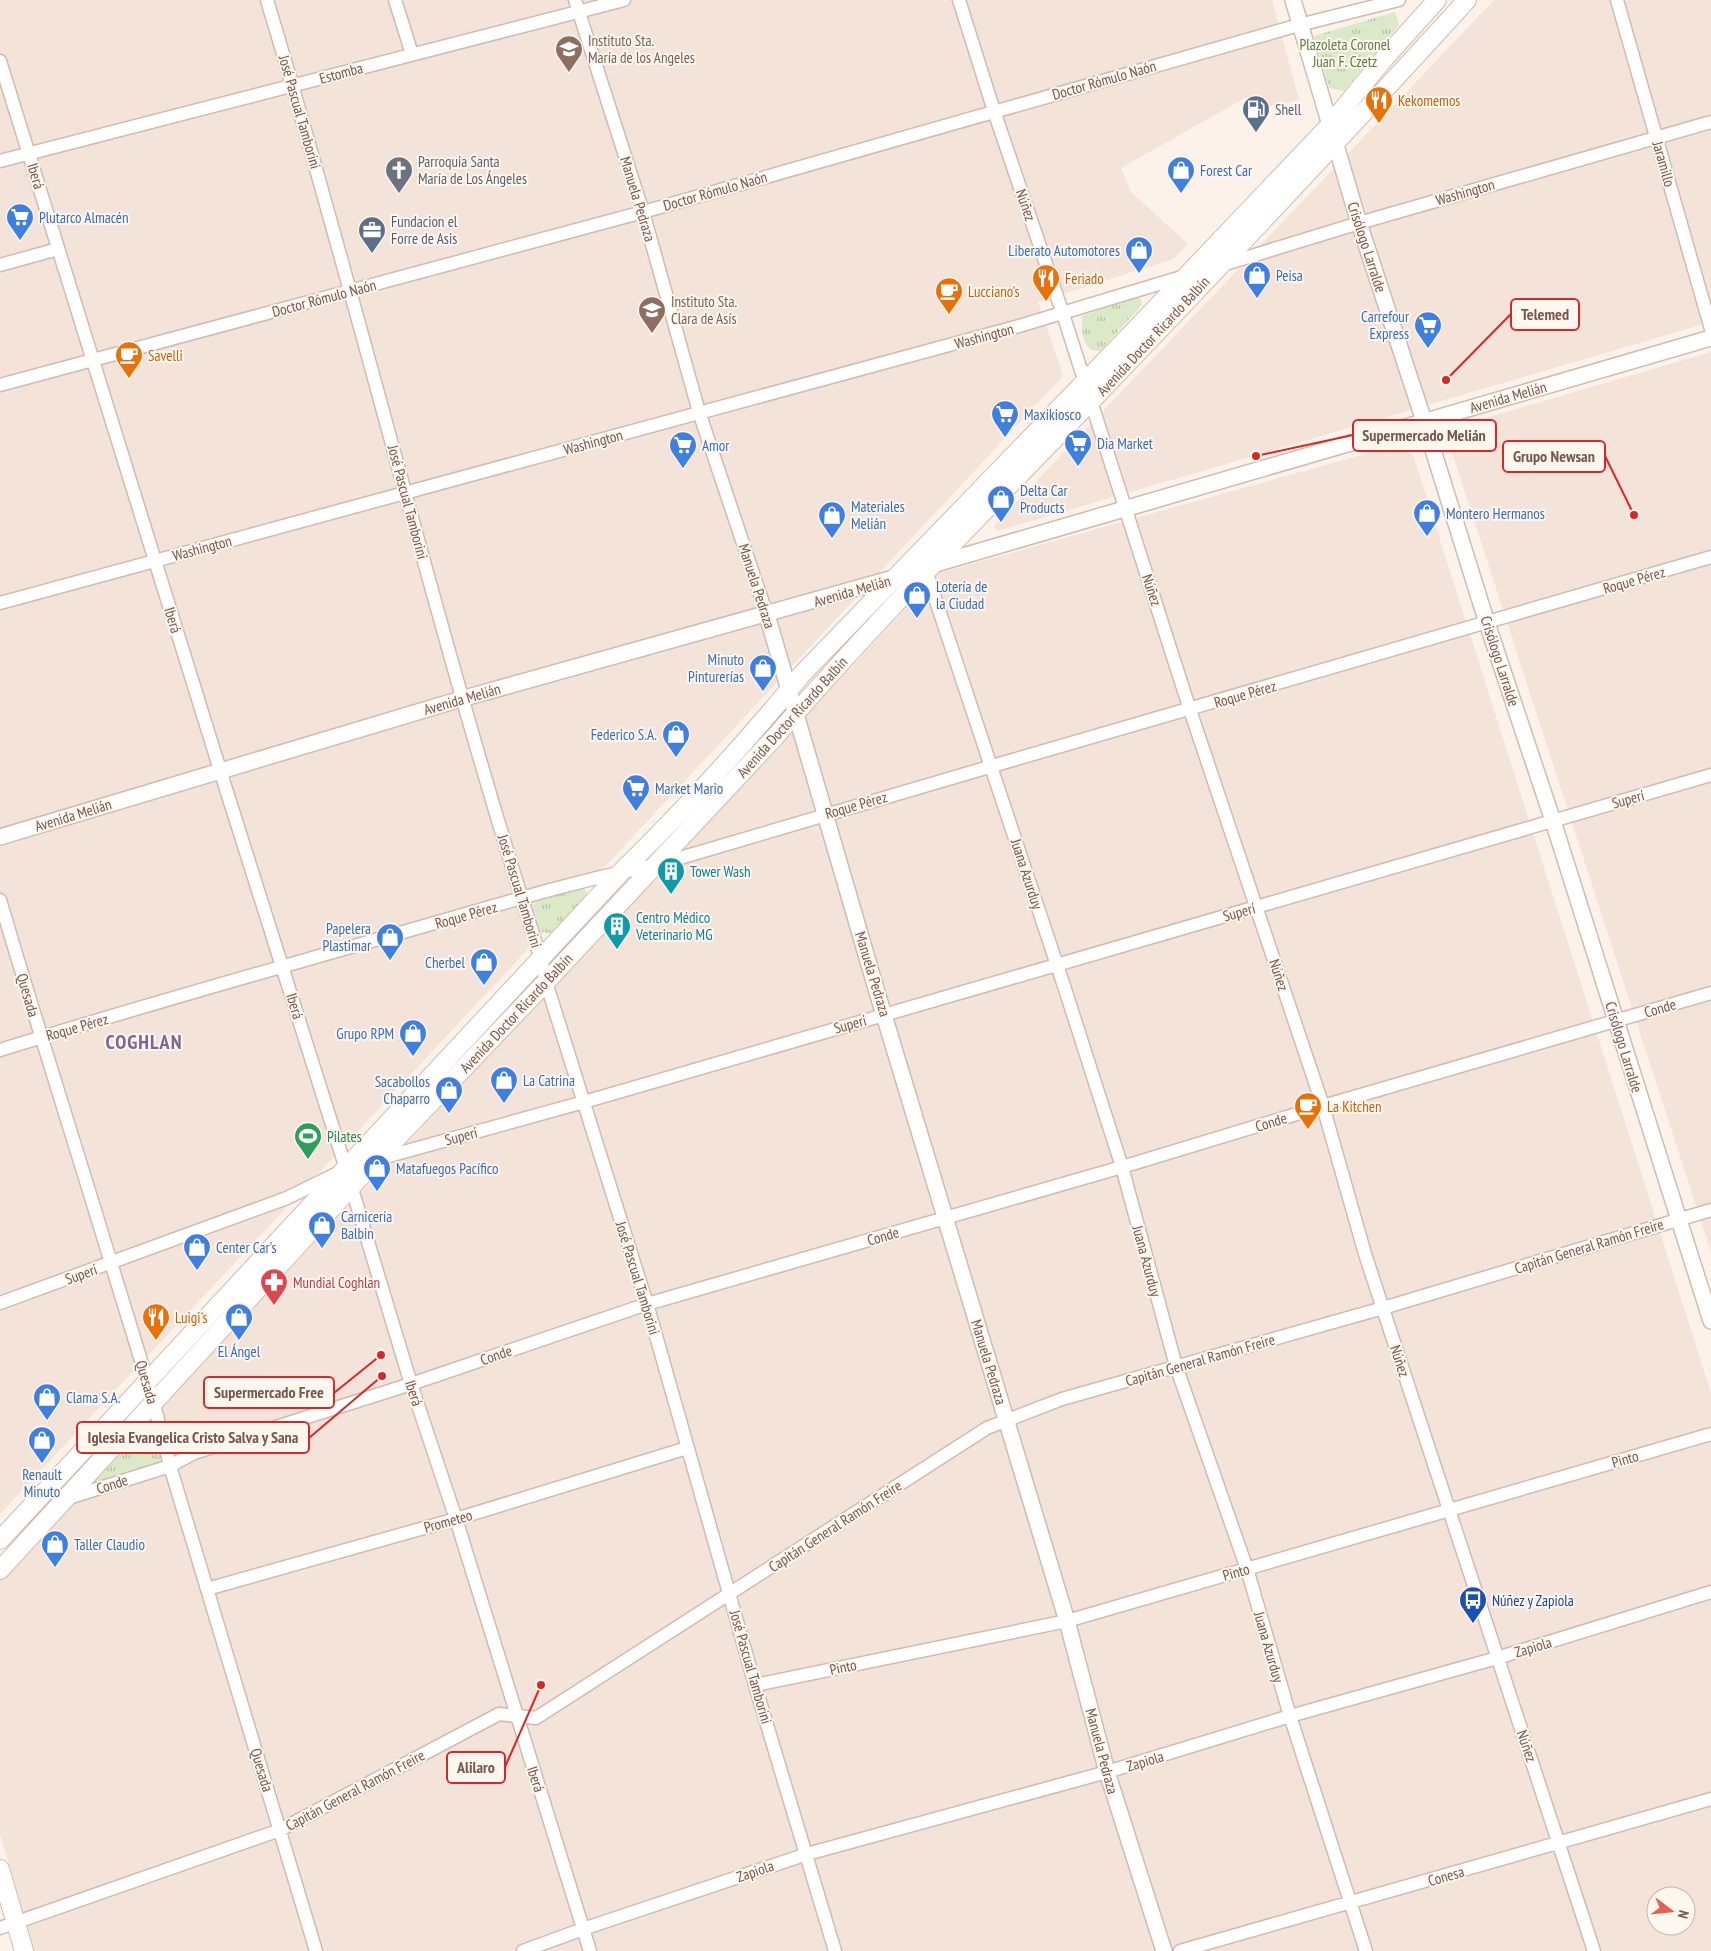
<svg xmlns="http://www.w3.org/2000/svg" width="1711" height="1951" viewBox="0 0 1711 1951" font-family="'PT Sans Narrow',sans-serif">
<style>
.residential{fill:#f3e3d8;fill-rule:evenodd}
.grass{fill:url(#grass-tufts)}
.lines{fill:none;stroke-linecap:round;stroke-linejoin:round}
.minor-casing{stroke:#d0bbb1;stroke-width:15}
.tertiary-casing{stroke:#d0bbb1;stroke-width:18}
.secondary-casing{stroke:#d3bbaf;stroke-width:20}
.minor{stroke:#fff;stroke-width:12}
.tertiary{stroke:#fff;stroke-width:15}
.secondary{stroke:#fff;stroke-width:18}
.labels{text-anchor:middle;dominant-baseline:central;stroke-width:4;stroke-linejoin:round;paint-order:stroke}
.education-label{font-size:15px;fill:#785e54;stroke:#fef7f0;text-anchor:start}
.park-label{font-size:15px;fill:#5c7b45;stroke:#fef7f0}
.street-label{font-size:15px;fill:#76574d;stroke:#fef7f0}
.food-label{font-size:15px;fill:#c56008;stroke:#fef7f0;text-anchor:start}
.service-label{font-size:15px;fill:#4e5e75;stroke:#fef7f0;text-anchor:start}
.worship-label{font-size:15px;fill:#5b616d;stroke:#fef7f0;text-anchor:start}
.shop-label{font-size:15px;fill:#366cbe;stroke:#fef7f0;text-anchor:start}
.culture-label{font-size:15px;fill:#0d838f;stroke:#fef7f0;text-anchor:start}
.leisure-label{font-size:15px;fill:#27864d;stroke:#fef7f0;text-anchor:start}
.health-label{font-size:15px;fill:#be3a42;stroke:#fef7f0;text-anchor:start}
.transit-label{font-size:15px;fill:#164399;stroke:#fef7f0;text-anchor:start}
.district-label{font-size:20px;font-weight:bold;letter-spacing:1px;fill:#7d6692;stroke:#fef7f0}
.leader{fill:none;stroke:#d62828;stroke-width:2}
.callout-dot{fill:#d62828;stroke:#fef7f0;stroke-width:2}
.callout{fill:#fef7f0;stroke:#d62828;stroke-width:2}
.callout-label{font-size:16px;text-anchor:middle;font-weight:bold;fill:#76574d}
</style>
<defs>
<pattern id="grass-tufts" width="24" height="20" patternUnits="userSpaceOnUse" patternTransform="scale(1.25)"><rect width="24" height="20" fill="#daeac8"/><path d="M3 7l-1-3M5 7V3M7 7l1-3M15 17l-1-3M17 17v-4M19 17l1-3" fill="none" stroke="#b5c0a5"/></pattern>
</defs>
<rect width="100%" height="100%" fill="#fcf2e9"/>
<path class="residential" d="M0,0H1272L1299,100L1257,109L1245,98L1121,168L1131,192L1188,244L1173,259L1038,302L1063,376L0,1514Z
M1494,0H1711V322L997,531L994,526Z
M1711,352V1252L1448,440L1455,427Z
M1397,445L1413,455L1711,1393V1951H34L0,1834V1580L939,573ZM1656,1896H1686V1926H1656Z"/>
<path class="grass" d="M1395,12L1399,25L1344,91L1329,88L1314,36Z
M1135,297L1141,299L1142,305L1100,351L1091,350C1081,340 1082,330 1082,316Z
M583,888L586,891L587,895L552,933H545L539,929L534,907L537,901Z
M142,1428L151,1430L160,1458L158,1464L103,1482L93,1479Z"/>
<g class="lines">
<g class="minor-casing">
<path id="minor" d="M267,0C363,318 439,643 541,959L546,982L647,1304L755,1685L835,1951
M395,0L412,54
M575,0L643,212L699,412L767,615
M959,0L994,111L1063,314L1190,710L1323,1106L1365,1254L1594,1951
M1617,0L1711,329
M0,61L220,770L346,1169L411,1384L456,1519L590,1951
M0,161L624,0
M0,265L58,249
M1222,265L1359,223L1711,122
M0,385L643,212L1299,25L1399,0
M926,571L1065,989L1122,1167L1176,1366L1247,1569L1290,1716L1366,1951
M0,603L1019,326L1185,276
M0,900C36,1022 75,1144 112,1266C132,1332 154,1398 170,1466L316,1951
M0,1050C131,1009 264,972 396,934C482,910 568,882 656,865C1007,760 1359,661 1711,557
M378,1159L584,1102L1711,775
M0,1303L287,1198L338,1173
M65,1499L170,1466L194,1453L411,1384L647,1304L1122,1167L1323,1106L1711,993
M207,1589L456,1519L687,1448
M755,1685L1067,1621L1711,1434
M0,1928L280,1830L499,1714L536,1718L987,1428L1062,1399L1383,1308L1711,1210
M523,1951L583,1929L807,1854L1107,1772L1290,1716L1497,1658L1711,1592
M1180,1951L1711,1799"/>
</g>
<g class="tertiary-casing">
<path id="tertiary" d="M1293,0L1359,223L1424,421L1487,623L1553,821L1711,1321
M932,565L1711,338
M767,615L877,992L1067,1621L1107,1772L1164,1951
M0,837L461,699L897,577"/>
</g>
<g class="secondary-casing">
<path id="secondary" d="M0,1540L622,871C685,809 746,743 802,674L1132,333L1329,126L1383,60L1437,0
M0,1570L377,1159L546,982L775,737C868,629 968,528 1067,426C1202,286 1336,144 1467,0
M0,1869L24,1951"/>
</g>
<use href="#minor" class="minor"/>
<use href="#tertiary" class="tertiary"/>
<use href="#secondary" class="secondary"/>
</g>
<defs>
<g id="school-pin" transform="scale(1.4375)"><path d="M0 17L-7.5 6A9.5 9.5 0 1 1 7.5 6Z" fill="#8d6e63" stroke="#fef7f0"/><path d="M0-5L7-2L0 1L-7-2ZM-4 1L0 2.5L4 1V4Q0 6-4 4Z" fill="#fff"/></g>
<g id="restaurant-pin" transform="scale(1.4375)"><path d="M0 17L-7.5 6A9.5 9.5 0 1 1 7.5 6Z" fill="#e8710a" stroke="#fef7f0"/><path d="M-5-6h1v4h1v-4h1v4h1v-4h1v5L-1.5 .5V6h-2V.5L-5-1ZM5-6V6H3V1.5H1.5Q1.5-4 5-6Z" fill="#fff"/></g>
<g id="fuel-pin" transform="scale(1.4375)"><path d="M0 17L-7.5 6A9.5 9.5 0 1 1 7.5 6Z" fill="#5c6f8a" stroke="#fef7f0"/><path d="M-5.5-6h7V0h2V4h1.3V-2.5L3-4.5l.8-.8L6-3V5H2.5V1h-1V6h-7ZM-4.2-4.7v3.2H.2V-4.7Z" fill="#fff"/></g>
<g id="church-pin" transform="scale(1.4375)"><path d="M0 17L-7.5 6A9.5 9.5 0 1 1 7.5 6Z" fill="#6b7280" stroke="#fef7f0"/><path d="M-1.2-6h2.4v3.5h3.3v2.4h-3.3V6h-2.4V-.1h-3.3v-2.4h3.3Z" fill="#fff"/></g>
<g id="shop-pin" transform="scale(1.4375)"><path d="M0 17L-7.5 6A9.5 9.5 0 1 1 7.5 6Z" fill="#3f7fe0" stroke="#fef7f0"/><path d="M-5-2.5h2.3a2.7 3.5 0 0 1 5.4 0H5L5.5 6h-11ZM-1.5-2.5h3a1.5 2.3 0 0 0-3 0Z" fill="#fff"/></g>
<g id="supermarket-pin" transform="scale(1.4375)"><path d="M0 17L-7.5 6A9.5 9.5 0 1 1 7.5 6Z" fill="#3f7fe0" stroke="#fef7f0"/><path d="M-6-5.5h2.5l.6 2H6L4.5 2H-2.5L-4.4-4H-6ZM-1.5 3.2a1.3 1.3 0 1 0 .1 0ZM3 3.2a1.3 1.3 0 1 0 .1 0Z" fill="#fff"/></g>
<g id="office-pin" transform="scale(1.4375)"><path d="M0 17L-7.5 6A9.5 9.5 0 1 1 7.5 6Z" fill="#5c6f8a" stroke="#fef7f0"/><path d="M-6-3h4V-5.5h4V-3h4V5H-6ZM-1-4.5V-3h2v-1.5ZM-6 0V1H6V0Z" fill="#fff"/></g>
<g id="cafe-pin" transform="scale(1.4375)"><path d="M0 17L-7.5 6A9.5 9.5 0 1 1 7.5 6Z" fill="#e8710a" stroke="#fef7f0"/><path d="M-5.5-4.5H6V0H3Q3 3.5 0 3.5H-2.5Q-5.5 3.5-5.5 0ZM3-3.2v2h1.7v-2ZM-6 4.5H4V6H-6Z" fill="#fff"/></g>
<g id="building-pin" transform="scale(1.4375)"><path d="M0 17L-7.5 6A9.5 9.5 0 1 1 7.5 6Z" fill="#0f9aa8" stroke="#fef7f0"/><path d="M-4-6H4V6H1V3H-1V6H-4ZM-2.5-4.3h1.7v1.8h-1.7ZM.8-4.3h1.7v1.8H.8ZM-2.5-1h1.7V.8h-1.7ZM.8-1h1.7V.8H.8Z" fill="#fff"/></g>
<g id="stadium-pin" transform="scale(1.4375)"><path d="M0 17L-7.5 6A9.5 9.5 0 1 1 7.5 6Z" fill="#2e9e5b" stroke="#fef7f0"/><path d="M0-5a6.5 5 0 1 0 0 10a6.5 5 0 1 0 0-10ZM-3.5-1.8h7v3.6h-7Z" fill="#fff"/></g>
<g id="pharmacy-pin" transform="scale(1.4375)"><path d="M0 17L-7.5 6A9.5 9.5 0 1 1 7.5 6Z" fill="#e0444e" stroke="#fef7f0"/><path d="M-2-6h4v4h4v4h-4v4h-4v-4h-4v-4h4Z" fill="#fff"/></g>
<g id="bus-pin" transform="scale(1.4375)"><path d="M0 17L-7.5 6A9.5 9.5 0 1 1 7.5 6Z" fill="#1a4fb4" stroke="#fef7f0"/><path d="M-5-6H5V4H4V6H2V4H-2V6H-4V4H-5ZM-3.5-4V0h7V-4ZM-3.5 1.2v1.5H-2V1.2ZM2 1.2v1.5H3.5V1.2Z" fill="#fff"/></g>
</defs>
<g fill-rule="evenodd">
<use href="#school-pin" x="569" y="49"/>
<use href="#restaurant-pin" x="1379" y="100"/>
<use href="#fuel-pin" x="1256" y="109"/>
<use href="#church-pin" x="399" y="170"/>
<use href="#shop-pin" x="1181" y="170"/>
<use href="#supermarket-pin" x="20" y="217"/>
<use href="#office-pin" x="372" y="230"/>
<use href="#shop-pin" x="1139" y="250"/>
<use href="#shop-pin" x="1257" y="275"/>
<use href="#restaurant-pin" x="1046" y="278"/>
<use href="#cafe-pin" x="949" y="291"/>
<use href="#school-pin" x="652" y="310"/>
<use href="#supermarket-pin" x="1428" y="325"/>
<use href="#cafe-pin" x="129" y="355"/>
<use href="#supermarket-pin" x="1005" y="414"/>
<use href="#supermarket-pin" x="1078" y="443"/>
<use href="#supermarket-pin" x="683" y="445"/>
<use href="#shop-pin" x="1001" y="499"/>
<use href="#shop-pin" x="1427" y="513"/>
<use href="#shop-pin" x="832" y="515"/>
<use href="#shop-pin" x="917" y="595"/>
<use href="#shop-pin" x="763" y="668"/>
<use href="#shop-pin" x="676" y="734"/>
<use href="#supermarket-pin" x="636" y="788"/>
<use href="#building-pin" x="671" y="871"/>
<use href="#building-pin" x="617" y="926"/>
<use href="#shop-pin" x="390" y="937"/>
<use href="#shop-pin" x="484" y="962"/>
<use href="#shop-pin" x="413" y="1033"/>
<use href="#shop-pin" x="504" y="1080"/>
<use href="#shop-pin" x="449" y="1090"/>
<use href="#cafe-pin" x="1308" y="1106"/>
<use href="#stadium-pin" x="308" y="1136"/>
<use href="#shop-pin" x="377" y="1168"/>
<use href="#shop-pin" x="322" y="1225"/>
<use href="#shop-pin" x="197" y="1247"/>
<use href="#pharmacy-pin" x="274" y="1282"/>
<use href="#restaurant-pin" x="156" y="1317"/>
<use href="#shop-pin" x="239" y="1317"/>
<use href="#shop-pin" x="47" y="1397"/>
<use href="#shop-pin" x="42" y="1440"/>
<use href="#shop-pin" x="55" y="1544"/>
<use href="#bus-pin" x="1473" y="1600"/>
</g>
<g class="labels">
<g class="education-label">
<text x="588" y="40">Instituto Sta.<tspan x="588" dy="17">María de los Angeles</tspan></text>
<text x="671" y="301">Instituto Sta.<tspan x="671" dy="17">Clara de Asís</tspan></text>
</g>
<g class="park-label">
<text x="1345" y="44">Plazoleta Coronel<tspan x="1345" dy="17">Juan F. Czetz</tspan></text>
</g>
<g class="street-label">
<text transform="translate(341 73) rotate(-15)">Estomba</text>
<text transform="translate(1104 80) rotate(-16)">Doctor Rómulo Naón</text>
<text transform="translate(300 112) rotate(74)">José Pascual Tamborini</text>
<text transform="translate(1664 164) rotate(74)">Jaramillo</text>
<text transform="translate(36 176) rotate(73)">Iberá</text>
<text transform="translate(715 191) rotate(-16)">Doctor Rómulo Naón</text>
<text transform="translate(1465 192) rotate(-16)">Washington</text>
<text transform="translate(638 199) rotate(73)">Manuela Pedraza</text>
<text transform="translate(1026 205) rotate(71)">Núñez</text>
<text transform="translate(1367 247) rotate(72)">Crisólogo Larralde</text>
<text transform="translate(324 298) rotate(-15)">Doctor Rómulo Naón</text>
<text transform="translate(984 336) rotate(-15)">Washington</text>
<text transform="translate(1153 336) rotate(-47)">Avenida Doctor Ricardo Balbín</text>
<text transform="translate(1508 397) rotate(-16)">Avenida Melián</text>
<text transform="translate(593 442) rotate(-15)">Washington</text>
<text transform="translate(408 502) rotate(75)">José Pascual Tamborini</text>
<text transform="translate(202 548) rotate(-15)">Washington</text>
<text transform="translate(1634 580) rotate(-16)">Roque Pérez</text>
<text transform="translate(757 586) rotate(72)">Manuela Pedraza</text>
<text transform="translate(1152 590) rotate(72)">Núñez</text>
<text transform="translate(852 591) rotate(-16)">Avenida Melián</text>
<text transform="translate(173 620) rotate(73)">Iberá</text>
<text transform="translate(1500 661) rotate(72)">Crisólogo Larralde</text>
<text transform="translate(1245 694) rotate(-16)">Roque Pérez</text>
<text transform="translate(462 699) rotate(-16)">Avenida Melián</text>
<text transform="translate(792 717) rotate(-48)">Avenida Doctor Ricardo Balbín</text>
<text transform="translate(1628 799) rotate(-16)">Superí</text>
<text transform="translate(856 805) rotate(-16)">Roque Pérez</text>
<text transform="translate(73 815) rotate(-17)">Avenida Melián</text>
<text transform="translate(1027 874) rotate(72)">Juana Azurduy</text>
<text transform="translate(520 891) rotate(73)">José Pascual Tamborini</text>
<text transform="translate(1239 912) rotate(-16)">Superí</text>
<text transform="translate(466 915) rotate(-16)">Roque Pérez</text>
<text transform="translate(873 974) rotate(73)">Manuela Pedraza</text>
<text transform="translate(1279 975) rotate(72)">Núñez</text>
<text transform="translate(28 995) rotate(74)">Quesada</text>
<text transform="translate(295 1006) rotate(73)">Iberá</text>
<text transform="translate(1660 1008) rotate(-16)">Conde</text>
<text transform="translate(516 1013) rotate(-47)">Avenida Doctor Ricardo Balbín</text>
<text transform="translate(850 1024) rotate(-16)">Superí</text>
<text transform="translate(77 1027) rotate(-16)">Roque Pérez</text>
<text transform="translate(1624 1047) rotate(73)">Crisólogo Larralde</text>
<text transform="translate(1271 1122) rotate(-17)">Conde</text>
<text transform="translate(461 1136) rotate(-15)">Superí</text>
<text transform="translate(883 1236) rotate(-16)">Conde</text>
<text transform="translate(1589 1246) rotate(-17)">Capitán General Ramón Freire</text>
<text transform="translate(1147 1261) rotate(75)">Juana Azurduy</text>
<text transform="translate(81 1274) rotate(-20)">Superí</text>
<text transform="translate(638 1278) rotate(73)">José Pascual Tamborini</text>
<text transform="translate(496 1355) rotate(-19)">Conde</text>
<text transform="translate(1200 1360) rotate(-16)">Capitán General Ramón Freire</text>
<text transform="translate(1400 1361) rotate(72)">Núñez</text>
<text transform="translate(989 1362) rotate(73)">Manuela Pedraza</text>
<text transform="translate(147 1382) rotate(74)">Quesada</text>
<text transform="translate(414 1393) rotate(72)">Iberá</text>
<text transform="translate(1625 1459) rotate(-16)">Pinto</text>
<text transform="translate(112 1484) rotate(-18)">Conde</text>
<text transform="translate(448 1521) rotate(-16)">Prometeo</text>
<text transform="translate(835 1526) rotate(-33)">Capitán General Ramón Freire</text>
<text transform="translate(1236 1572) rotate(-16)">Pinto</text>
<text transform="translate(1269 1647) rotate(74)">Juana Azurduy</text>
<text transform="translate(1533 1647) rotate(-17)">Zapiola</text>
<text transform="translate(751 1667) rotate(74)">José Pascual Tamborini</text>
<text transform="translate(843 1667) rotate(-12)">Pinto</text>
<text transform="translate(1527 1746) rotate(71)">Núñez</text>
<text transform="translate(1102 1751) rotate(75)">Manuela Pedraza</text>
<text transform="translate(1145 1761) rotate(-17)">Zapiola</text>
<text transform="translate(262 1770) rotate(73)">Quesada</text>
<text transform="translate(536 1779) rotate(72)">Iberá</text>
<text transform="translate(355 1790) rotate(-28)">Capitán General Ramón Freire</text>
<text transform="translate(755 1871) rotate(-19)">Zapiola</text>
<text transform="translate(1446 1876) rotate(-16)">Conesa</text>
</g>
<g class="food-label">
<text x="1398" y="100">Kekomemos</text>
<text x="1065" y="278">Feriado</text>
<text x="968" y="291">Lucciano's</text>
<text x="148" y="355">Savelli</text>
<text x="1327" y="1106">La Kitchen</text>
<text x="175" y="1317">Luigi's</text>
</g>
<g class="service-label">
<text x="1275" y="109">Shell</text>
<text x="391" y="221">Fundacion el<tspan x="391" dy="17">Forre de Asis</tspan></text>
</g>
<g class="worship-label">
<text x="418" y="161">Parroquia Santa<tspan x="418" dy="17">María de Los Ángeles</tspan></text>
</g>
<g class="shop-label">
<text x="1200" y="170">Forest Car</text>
<text x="39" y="217">Plutarco Almacén</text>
<text x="1120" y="250" text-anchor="end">Liberato Automotores</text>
<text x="1276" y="275">Peisa</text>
<text x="1409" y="316" text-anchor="end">Carrefour<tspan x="1409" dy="17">Express</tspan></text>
<text x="1024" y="414">Maxikiosco</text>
<text x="1097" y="443">Dia Market</text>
<text x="702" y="445">Amor</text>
<text x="1020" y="490">Delta Car<tspan x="1020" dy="17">Products</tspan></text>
<text x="851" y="506">Materiales<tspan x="851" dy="17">Melián</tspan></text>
<text x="1446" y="513">Montero Hermanos</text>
<text x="936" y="586">Lotería de<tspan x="936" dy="17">la Ciudad</tspan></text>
<text x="744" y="659" text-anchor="end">Minuto<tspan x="744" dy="17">Pinturerías</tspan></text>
<text x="657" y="734" text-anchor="end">Federico S.A.</text>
<text x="655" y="788">Market Mario</text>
<text x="371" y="928" text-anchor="end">Papelera<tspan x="371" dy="17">Plastimar</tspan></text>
<text x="465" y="962" text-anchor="end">Cherbel</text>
<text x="394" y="1033" text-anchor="end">Grupo RPM</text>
<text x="523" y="1080">La Catrina</text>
<text x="430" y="1081" text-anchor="end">Sacabollos<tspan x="430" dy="17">Chaparro</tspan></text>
<text x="396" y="1168">Matafuegos Pacífico</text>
<text x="341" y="1216">Carnicería<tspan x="341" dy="17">Balbin</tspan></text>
<text x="216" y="1247">Center Car's</text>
<text x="239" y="1351" text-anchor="middle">El Ángel</text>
<text x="66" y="1397">Clama S.A.</text>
<text x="42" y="1474" text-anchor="middle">Renault<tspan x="42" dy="17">Minuto</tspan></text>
<text x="74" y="1544">Taller Claudio</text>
</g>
<g class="culture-label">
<text x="690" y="871">Tower Wash</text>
<text x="636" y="917">Centro Médico<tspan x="636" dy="17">Veterinario MG</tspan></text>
</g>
<g class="leisure-label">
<text x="327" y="1136">Pilates</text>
</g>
<g class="health-label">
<text x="293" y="1282">Mundial Coghlan</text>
</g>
<g class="transit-label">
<text x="1492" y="1600">Núñez y Zapiola</text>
</g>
<g class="district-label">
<text x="144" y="1042">COGHLAN</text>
</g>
</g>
<path class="leader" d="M1446 380L1511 314M1256 456L1353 435M1634 515L1605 456M381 1355L334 1393M382 1376L309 1438M541 1685L505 1767"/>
<g class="callout-dot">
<circle cx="1446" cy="380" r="5"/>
<circle cx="1256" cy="456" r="5"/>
<circle cx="1634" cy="515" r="5"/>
<circle cx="381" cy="1355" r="5"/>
<circle cx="382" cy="1376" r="5"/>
<circle cx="541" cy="1685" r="5"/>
</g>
<g class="callout">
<rect x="1511" y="299" width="68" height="31" rx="5"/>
<rect x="1353" y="420" width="143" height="31" rx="5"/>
<rect x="1503" y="441" width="102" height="31" rx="5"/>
<rect x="204" y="1377" width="130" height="31" rx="5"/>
<rect x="77" y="1422" width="232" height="31" rx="5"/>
<rect x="447" y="1752" width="58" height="31" rx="5"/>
</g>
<g class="callout-label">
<text x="1545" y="320">Telemed</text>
<text x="1424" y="441">Supermercado Melián</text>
<text x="1554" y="462">Grupo Newsan</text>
<text x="269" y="1398">Supermercado Free</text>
<text x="193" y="1443">Iglesia Evangelica Cristo Salva y Sana</text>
<text x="476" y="1773">Alilaro</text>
</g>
<g transform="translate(1671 1911) rotate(106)"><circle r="24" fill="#fef7f0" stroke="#c8b7af"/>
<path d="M0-4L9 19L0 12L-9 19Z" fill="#e16154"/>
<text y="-8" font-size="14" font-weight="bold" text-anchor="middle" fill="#76574d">N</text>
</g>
</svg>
